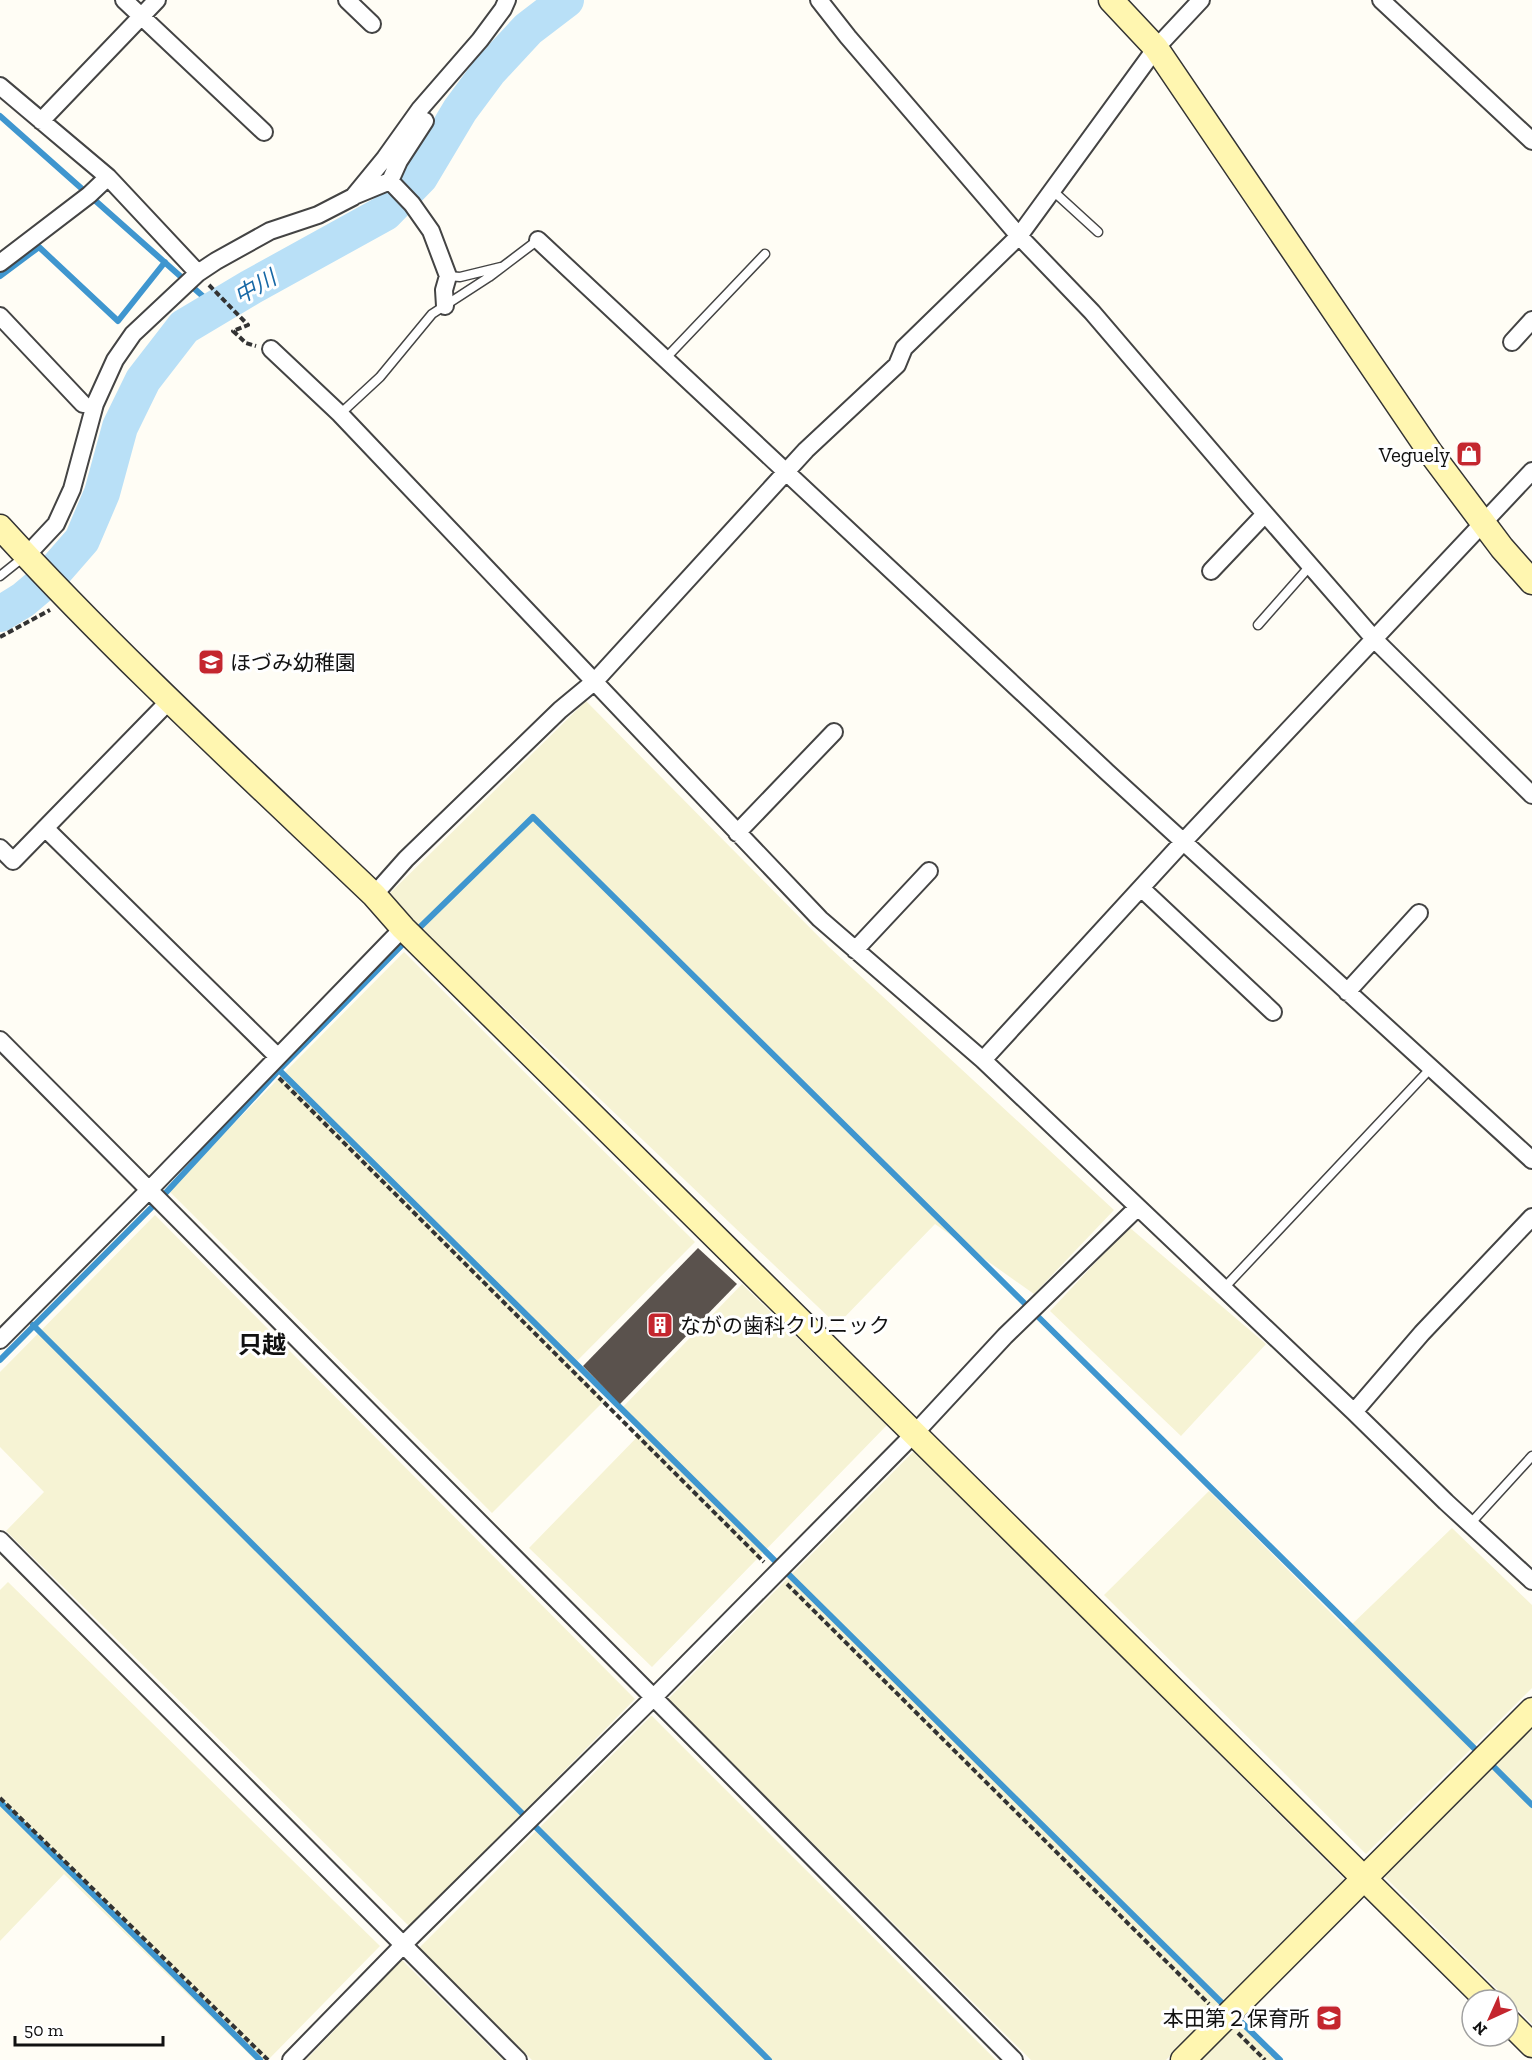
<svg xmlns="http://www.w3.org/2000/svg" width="1532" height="2060" viewBox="0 0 1532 2060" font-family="'Zilla Slab','Noto Sans JP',serif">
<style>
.farmland{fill:#f6f3d4}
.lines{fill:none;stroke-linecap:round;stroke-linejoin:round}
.stream{stroke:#3f96cf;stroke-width:6}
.river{stroke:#b9e0f7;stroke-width:36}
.building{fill:#5a524d}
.lane-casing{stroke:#444;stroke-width:11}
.street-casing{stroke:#444;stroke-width:20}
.secondary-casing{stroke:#333;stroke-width:27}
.path{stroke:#333;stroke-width:4;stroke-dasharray:6 3;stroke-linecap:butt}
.lane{stroke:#fff;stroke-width:8}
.street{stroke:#fff;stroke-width:16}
.secondary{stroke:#fff6b0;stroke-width:24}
.labels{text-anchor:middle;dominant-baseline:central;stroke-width:6;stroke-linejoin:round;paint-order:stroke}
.poi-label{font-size:21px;fill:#111;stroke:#fff;text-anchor:end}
.water-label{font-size:22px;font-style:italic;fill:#1768a6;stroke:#fff}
.quarter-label{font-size:24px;font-weight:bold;fill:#111;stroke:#fff}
</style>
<rect width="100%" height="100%" fill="#fffdf5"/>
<path class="farmland" d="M586,701L829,947L1114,1210L1034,1294L935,1224L837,1325L387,896Z
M404,952L695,1242L572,1366L605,1400L492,1513L168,1190Z
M155,1215L635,1699L410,1927L6,1531L44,1492L0,1447V1372Z
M1129,1227L1266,1344L1181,1436L1050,1311Z
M742,1284L887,1425L652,1667L529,1548L643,1431L621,1409Z
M914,1451L1345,1880L1166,2060H1031L668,1699Z
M1209,1491L1347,1629L1452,1528L1532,1605V1688L1366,1854L1104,1595Z
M8,1582L380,1946L268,2060H255L64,1874L0,1941V1590Z
M651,1716H652L996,2060H532L419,1948Z
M1532,1723V2024L1381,1873Z
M402,1960L503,2060H306Z
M1234,2019L1280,2060H1194Z"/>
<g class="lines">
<path class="stream" d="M0,116L215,307
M0,276L39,247L118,321L165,262
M414,933L533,817L1480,1754
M279,1070L1227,2008
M33,1325L769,2060
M0,1360L160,1199L279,1070L406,941
M1488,1761L1532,1805
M0,1802L260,2060
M1234,2015L1280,2060"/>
<path class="river" d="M0,614L23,600L48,579L82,540L102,493L120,427L143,380L184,327L251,287L385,213L420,177L460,110L489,71L528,29L566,0"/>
</g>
<path class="building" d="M698,1248L737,1284L620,1404L583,1366Z"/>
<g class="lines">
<g class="lane-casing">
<path id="lane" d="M1052,190L1098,232
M448,276L460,277L501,267
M665,359L765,254
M340,414L380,377L432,314L489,277L538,240
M0,576L25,556
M1258,625L1310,566
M1224,1288L1431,1068
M1470,1524L1532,1456"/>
</g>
<g class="street-casing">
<path id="street" d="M124,0L264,132
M347,0L372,24
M819,0L848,37L1019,236L1092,312L1247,493L1375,640L1532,795
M1381,0L1532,141
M0,86L108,177L198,273
M41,121L157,0
M390,181L412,204L431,231L448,276L444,290L445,306
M356,195L390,181L399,161L425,121
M538,240L1107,772L1532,1160
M0,263L89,195L108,177
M0,316L83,404
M1512,342L1532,320
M271,349L340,414L820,919L983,1060L1354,1412L1446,1502L1532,1581
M26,556L56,524L72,489L95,404L115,360L133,334L198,273L216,261L270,231L318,215L353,197L385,158L420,109L480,40L503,9L507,0
M1211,571L1265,514
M45,828L277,1056
M737,833L834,732
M0,848L13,861L170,700
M1141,888L1273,1012
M374,895L406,859L560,710L595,681L806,450L897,365L904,348L1019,236L1156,48L1201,0
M855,950L929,871
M1347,992L1419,913
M0,1040L1014,2060
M983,1060L1183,842L1532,471
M0,1340L150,1189L403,928
M1354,1412L1422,1333L1532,1217
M0,1540L518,2060
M291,2060L411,1937L653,1698L915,1433L1005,1336L1138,1207"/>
</g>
<g class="secondary-casing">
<path id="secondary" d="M1111,0L1156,48L1430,452L1502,548L1532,582
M0,527C118,656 247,774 374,895L403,928L1487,2000
M1508,2021L1532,2045
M1183,2060L1532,1710"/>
</g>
<path class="path" d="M209,285L248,325L233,331L246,343L256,346
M0,637L50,610
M279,1078L764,1562
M787,1584L1209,2004
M0,1798L268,2060
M1238,2033L1265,2060"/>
<use href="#lane" class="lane"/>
<use href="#street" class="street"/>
<use href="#secondary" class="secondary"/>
</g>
<defs>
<g id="shop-square" transform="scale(1.35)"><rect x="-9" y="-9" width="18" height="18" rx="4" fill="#c4262e" stroke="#fff"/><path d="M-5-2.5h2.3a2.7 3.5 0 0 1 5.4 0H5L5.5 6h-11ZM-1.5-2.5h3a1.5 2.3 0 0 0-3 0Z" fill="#fff"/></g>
<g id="school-square" transform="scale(1.35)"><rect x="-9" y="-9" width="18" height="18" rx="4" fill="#c4262e" stroke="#fff"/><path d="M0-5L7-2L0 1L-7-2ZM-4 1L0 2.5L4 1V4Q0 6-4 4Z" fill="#fff"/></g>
<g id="building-square" transform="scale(1.35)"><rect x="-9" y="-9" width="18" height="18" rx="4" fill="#c4262e" stroke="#fff"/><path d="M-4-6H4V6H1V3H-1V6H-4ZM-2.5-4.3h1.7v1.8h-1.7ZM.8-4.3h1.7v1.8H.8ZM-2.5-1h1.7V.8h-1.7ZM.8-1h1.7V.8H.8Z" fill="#fff"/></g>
</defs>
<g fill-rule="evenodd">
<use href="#shop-square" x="1469" y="454"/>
<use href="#school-square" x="211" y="662"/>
<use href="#building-square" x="660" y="1325"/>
<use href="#school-square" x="1329" y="2018"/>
</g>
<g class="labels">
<g class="poi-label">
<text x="1450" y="454">Veguely</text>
<text x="230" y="662" text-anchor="start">ほづみ幼稚園</text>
<text x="680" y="1325" text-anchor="start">ながの歯科クリニック</text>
<text x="1310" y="2018">本田第２保育所</text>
</g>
<g class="water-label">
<text transform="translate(255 287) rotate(-30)">中川</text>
</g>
<g class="quarter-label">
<text x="262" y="1344">只越</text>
</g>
</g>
<g transform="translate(1490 2018) rotate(225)"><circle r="28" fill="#ffffff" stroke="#a0a0a0" stroke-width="1.5"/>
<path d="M0-4.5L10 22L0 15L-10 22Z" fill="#c4262e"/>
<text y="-9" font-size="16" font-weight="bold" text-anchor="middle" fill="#111111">N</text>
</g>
<path d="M15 2036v9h148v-9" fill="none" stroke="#111111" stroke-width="3"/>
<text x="24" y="2036" font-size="18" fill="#111111" stroke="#ffffff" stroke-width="4.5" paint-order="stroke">50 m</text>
</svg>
